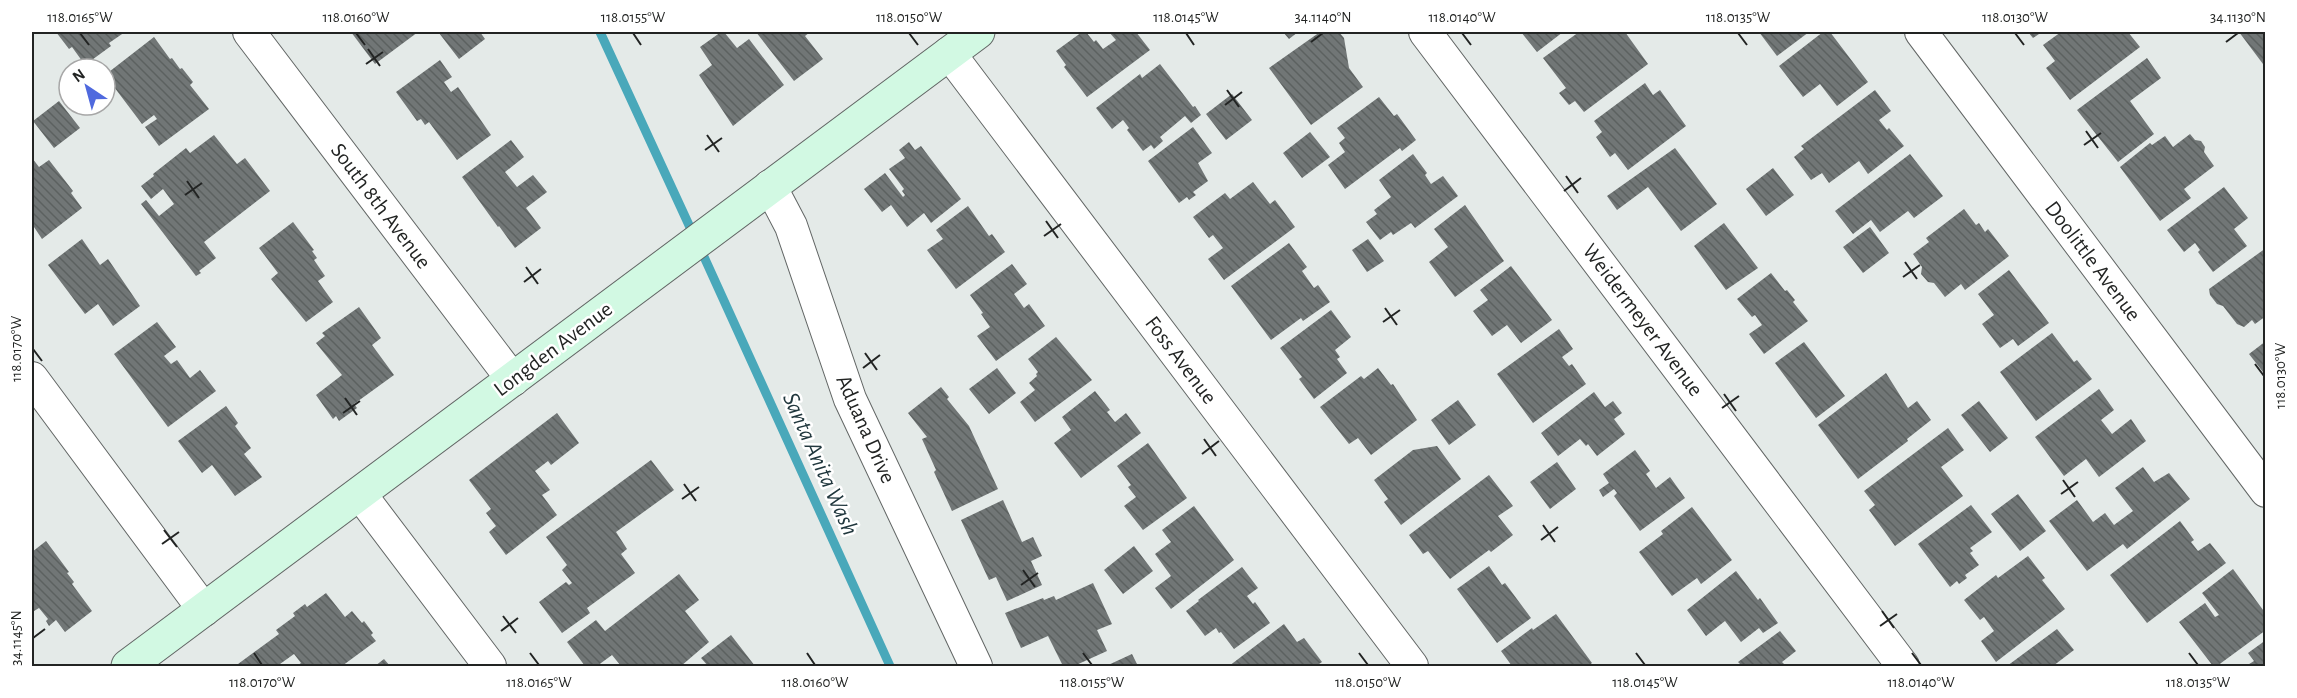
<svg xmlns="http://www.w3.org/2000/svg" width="2297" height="698" viewBox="0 0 2297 698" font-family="'Alegreya Sans',sans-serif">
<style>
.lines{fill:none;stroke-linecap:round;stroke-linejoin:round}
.stream{stroke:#49a8ba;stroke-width:9}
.building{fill:url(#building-back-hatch)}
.street-casing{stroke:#626665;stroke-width:34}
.secondary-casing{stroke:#626665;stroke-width:35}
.street{stroke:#fff;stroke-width:32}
.secondary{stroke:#d2f9e3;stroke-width:33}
.ticks{fill:none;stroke:#222423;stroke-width:2}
.labels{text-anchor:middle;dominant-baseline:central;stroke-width:5;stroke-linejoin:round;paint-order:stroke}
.street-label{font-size:22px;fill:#222423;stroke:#fff}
.water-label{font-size:24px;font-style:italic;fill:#20373d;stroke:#fff}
.neatline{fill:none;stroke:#222423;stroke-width:2}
.ticks-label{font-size:15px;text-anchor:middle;fill:#222423}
</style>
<defs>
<pattern id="building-back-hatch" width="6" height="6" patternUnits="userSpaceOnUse" patternTransform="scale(1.5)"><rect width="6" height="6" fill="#717676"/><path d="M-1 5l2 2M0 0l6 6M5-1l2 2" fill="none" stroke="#5c6160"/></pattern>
</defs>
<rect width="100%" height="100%" fill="#e4eae8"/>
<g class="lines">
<path class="stream" d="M600,32L694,236
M700,248L890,666"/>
</g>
<path class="building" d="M56,32H125L109,43L111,46L85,65L72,47L69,49Z
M351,32H418L375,64Z
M441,32H480L485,39L459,59L439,33Z
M721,32H724L737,48L749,39L784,85L733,126L699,75L712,65L700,47Z
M756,32H810L805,36L823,59L794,81Z
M1082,32H1086L1094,42L1096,40L1103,49L1116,40L1109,32H1136L1150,50L1087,97L1064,67L1066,65L1056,51Z
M1283,32H1298L1289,39Z
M1320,32H1339L1344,38L1349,68L1363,87L1311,125L1269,68Z
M1521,32H1563L1537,52Z
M1579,32H1625L1648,64L1584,112L1575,101L1569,105L1559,93L1566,88L1543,58Z
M1759,32H1809L1777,56Z
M1823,32H1830L1868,82L1837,106L1820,84L1803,97L1779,66Z
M2028,32H2042L2033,38Z
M2061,32H2103L2105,34L2107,32H2128L2140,47L2070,100L2046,68L2055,61L2043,45Z
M2239,32H2266V62L2263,64Z
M154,37L170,59L172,58L180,69L182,68L193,82L190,85L209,109L159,146L145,127L157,119L154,115L142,124L105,75Z
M2147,58L2161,78L2130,101L2154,134L2118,162L2077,110Z
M440,60L452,77L444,82L451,92L458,87L491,135L457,160L429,122L425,125L421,119L417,121L396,92Z
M1160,64L1193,107L1195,106L1201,115L1191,123L1185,116L1160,137L1163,141L1154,149L1151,145L1143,151L1127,130L1129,128L1123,120L1112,129L1096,108L1140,74L1142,78Z
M1645,83L1653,95L1660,90L1686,126L1628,170L1615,153L1610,157L1596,137L1602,132L1594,121Z
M1875,90L1891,111L1879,120L1887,130L1889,128L1904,146L1868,174L1859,161L1829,183L1822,173L1811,180L1794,157L1804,149L1801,146Z
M1232,94L1252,120L1226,140L1206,114Z
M1379,97L1394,116L1397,114L1416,140L1402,151L1400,148L1345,189L1328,165L1345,152L1339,143L1345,138L1337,128Z
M59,101L80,128L54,148L33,121Z
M1193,127L1212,153L1198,163L1208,181L1193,192L1196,195L1189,200L1187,197L1179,203L1148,161Z
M1310,132L1330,157L1302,178L1283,153Z
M2190,134L2195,140L2201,141L2205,147L2204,152L2214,166L2184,189L2191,198L2160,221L2120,167L2150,143L2152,145L2165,136L2173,147Z
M214,135L237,164L245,158L270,191L204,242L216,258L199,271L201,273L196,276L141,204L146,200L159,216L174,204L163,189L151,199L141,186L154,176L153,174L186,148L190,153Z
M511,140L524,157L505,172L517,187L533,175L547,192L526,208L541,228L515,248L499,226L498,227L462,177Z
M909,142L915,150L921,146L961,199L931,223L924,213L907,227L891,205L882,212L864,189L885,173L903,197L905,195L902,191L904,189L889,169L905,158L899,150Z
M1675,148L1717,204L1681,231L1648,187L1617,210L1607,196Z
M1413,154L1427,173L1425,175L1431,184L1443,176L1458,196L1415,228L1411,223L1393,235L1391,232L1380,240L1366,222L1377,214L1374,210L1391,197L1379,180Z
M1910,154L1943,196L1914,218L1908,211L1880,232L1871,220L1853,234L1835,211Z
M32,158L39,167L49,160L73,191L71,193L82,208L42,239L32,224Z
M1773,168L1794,195L1766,216L1746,189Z
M1253,182L1270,204L1275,200L1295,227L1224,280L1208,259L1223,248L1213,235L1209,238L1193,217L1225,193L1230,199Z
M2224,187L2248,218L2234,229L2247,246L2213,272L2198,252L2200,250L2195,243L2184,252L2167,230Z
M1465,205L1504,261L1455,297L1429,262L1448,247L1434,229Z
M968,206L989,236L992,234L1005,252L956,289L927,250L943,239L936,230Z
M1964,209L1976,225L1979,223L1985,232L1988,229L2009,256L1965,290L1961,284L1945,297L1934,283L1928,282L1921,274L1922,267L1913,254L1929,242L1926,238Z
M293,222L314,250L312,251L317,258L314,260L325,276L318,281L333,302L306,322L271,279L278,273L259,248Z
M1724,223L1758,268L1726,290L1694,246Z
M1870,227L1889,253L1863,273L1843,247Z
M82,239L100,265L108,259L140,306L113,326L98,304L85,314L48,265Z
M1368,239L1384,261L1367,272L1352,250Z
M1289,243L1307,267L1302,271L1314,288L1318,285L1330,302L1303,321L1301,318L1271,340L1231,286Z
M2266,248V316L2255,324L2252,320L2244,327L2237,324L2223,306L2217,304L2210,295L2209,289Z
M1012,264L1027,284L1014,294L1024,308L1029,304L1045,326L996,361L977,336L990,327L981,314L983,313L970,295Z
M1511,266L1552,320L1521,343L1507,325L1492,336L1473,311L1488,300L1480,290Z
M2009,270L2049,323L2018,346L2013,339L2000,348L1982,324L1994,315L1978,294Z
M1771,273L1785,291L1787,290L1795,300L1793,302L1808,321L1764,354L1749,334L1762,325L1755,315L1752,317L1737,299Z
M359,307L381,338L372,345L394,375L354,404L357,408L339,421L336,416L333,419L316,395L342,375L316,343L325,336L322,333Z
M1331,310L1351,337L1335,350L1340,357L1337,359L1347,373L1314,399L1299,379L1302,377L1280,348Z
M157,322L176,347L164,356L171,364L177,360L190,378L200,370L216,391L168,427L114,354Z
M1559,329L1573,349L1562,357L1569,366L1572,364L1586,384L1533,423L1497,374Z
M2052,333L2074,362L2077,360L2092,379L2036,421L2000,372Z
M1056,337L1092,380L1035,422L1020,402L1035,390L1029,383L1037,376L1036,374L1038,372L1028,359Z
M2266,341V370L2263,372L2249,354Z
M1804,342L1845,396L1816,418L1775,363Z
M997,368L1016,393L989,414L969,389Z
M1378,368L1391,385L1393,384L1417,420L1371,455L1358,438L1349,444L1320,407L1361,376L1364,379Z
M1886,373L1908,408L1917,401L1931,420L1907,439L1908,441L1858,479L1818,425Z
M941,387L949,397L947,399L969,426L998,489L952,511L934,472L936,470L922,439L927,437L908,413Z
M2099,389L2114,410L2101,420L2112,434L2131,419L2146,441L2099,477L2086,459L2064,476L2035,437Z
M1095,391L1110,410L1107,412L1115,422L1126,413L1141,433L1081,478L1054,443L1071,430L1062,417Z
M1594,392L1605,407L1613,401L1622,413L1614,419L1625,434L1597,456L1588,444L1586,446L1580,439L1558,456L1541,433Z
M1458,400L1476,425L1449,445L1431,420Z
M1979,401L2008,438L1990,452L1961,415Z
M226,406L238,423L235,426L251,448L244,454L262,477L235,496L212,465L202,473L178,441Z
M557,413L579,443L551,465L548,461L535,471L550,490L542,495L557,515L506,555L489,532L496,526L486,513L491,509L469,480Z
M1948,428L1964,450L1941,467L1963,496L1895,546L1869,510L1875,505L1864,491Z
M1148,443L1187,498L1143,530L1124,506L1136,497L1128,487L1131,485L1117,466Z
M1437,446L1461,479L1401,525L1384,502L1388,499L1374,480L1413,450Z
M1635,450L1650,471L1646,474L1656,488L1670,477L1685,498L1640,531L1614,496L1617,493L1614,489L1603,497L1599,490L1609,483L1603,474Z
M651,460L674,490L616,532L627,549L621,554L635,573L587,608L590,613L562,633L539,602L566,582L569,585L572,583L562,570L567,565L546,537Z
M1557,462L1576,489L1550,509L1530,482Z
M2143,467L2154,482L2169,473L2190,499L2127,549L2123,544L2087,571L2049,521L2077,500L2093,522L2105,513L2114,525L2133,511L2115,488Z
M1489,475L1513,506L1498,516L1513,535L1491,552L1489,550L1450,579L1428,551L1423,554L1409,535Z
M2018,494L2046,531L2020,551L1991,514Z
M1003,500L1022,542L1033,537L1042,556L1031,561L1042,585L1007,601L996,577L989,580L961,520Z
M1971,505L1992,532L1970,548L1973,551L1970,553L1979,565L1965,575L1967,578L1959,584L1957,581L1950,587L1918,544Z
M1194,506L1234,560L1171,609L1155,588L1171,576L1155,554L1171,542L1162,530Z
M1692,507L1732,560L1701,584L1697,578L1672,596L1639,552L1663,534L1661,531Z
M2180,521L2194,540L2191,542L2198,551L2210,543L2226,563L2147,623L2110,575Z
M46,541L69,572L67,573L74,582L72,584L92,611L65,632L56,620L49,626L46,621L48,619L39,608L34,611L32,607V552Z
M1134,546L1153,571L1123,594L1104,570Z
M2028,556L2045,578L2042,580L2065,609L1996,662L1981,641L1994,631L1984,617L1980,620L1964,600L1996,575L1998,578Z
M1489,566L1502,585L1505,583L1531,618L1497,643L1457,589Z
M1242,567L1258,588L1247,596L1253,604L1255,602L1270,623L1234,649L1221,632L1219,633L1216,628L1205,636L1186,611L1199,601L1198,600Z
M2233,569L2266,614V630L2217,666H2213L2179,622L2205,603L2215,617L2219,615L2202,593Z
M1736,571L1758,600L1760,598L1778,623L1763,633L1759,628L1741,642L1725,621L1706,636L1687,610Z
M679,574L699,600L685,611L709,642L681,666H621L612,655L597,666H585L567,642L596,620L605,631Z
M1093,583L1112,624L1097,630L1107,651L1074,666H1063L1048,636L1021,648L1005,613L1043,598L1044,600L1054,596L1056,600Z
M326,593L345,617L352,611L362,623L364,621L373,633L371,635L376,641L342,666H297L301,663L294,654L280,664L282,666H240L238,664L279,634L276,630L295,616L293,613L305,604L307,607Z
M1556,614L1592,663L1588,666H1512L1501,651L1532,628L1533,630Z
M1284,624L1297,642L1304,638L1322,662L1316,666H1229Z
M2057,629L2074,650L2053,666H2007Z
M1780,631L1796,651L1782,662L1786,666H1742L1738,662Z
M731,635L755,666H708L701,658Z
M2266,640V666H2246L2254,661L2248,653Z
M1132,654L1138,666H1106Z
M384,659L390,666H375Z"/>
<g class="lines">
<g class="street-casing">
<path id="street" d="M249,32L513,380
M1425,32L1903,666
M1921,32L2266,491
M949,53L1412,666
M770,186L791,226L850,399L976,666
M32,378L204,610
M360,494L490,666"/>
</g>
<g class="secondary-casing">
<path id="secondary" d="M128,666L978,32"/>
</g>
<use href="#street" class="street"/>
<use href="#secondary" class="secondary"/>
</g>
<path class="ticks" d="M80,33L89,45M356,33L365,45M633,33L641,45M909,33L918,45M1186,33L1194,45M1462,33L1471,45M1738,33L1747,45M2015,33L2024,45M1311,42L1323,33M2226,42L2238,33M368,49L380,66M366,64L383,52M1227,90L1239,107M1225,105L1242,92M2086,131L2098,148M707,135L719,152M2084,145L2101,133M705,150L722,138M1566,176L1578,193M187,181L199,198M1564,191L1581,178M185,195L202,183M1046,221L1058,238M1044,236L1061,224M1905,262L1917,279M526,267L538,284M1903,277L1920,265M524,282L541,269M1385,308L1397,325M1383,322L1400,310M33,349L42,361M865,353L877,370M2255,364L2264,376M863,368L880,355M1724,394L1736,411M345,398L357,415M1722,408L1739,396M343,413L360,401M1204,439L1216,456M1202,454L1219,441M2063,480L2075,497M684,484L696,501M2061,494L2078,482M682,499L699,487M1543,525L1555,542M164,530L177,547M1541,540L1558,527M162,544L179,532M1023,570L1035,587M1021,585L1038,573M1882,611L1894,628M503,616L516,633M1880,626L1897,614M501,631L518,618M33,638L45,629M254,653L262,665M530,653L539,665M807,653L815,665M1083,653L1092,665M1359,653L1368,665M1636,653L1645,665M1912,653L1921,665M2189,653L2198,665"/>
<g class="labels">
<g class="street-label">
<text transform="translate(381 206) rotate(53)">South 8th Avenue</text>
<text transform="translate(2093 261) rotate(53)">Doolittle Avenue</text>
<text transform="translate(1643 320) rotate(53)">Weidermeyer Avenue</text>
<text transform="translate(553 349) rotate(-37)">Longden Avenue</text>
<text transform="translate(1181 360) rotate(53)">Foss Avenue</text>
<text transform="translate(866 429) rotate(66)">Aduana Drive</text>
</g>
<g class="water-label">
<text transform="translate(820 464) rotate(66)">Santa Anita Wash</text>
</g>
</g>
<rect width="2297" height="698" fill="none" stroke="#ffffff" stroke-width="66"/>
<g transform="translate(87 87) rotate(324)"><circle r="28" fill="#ffffff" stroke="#a7a7a7" stroke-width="1.5"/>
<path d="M0-4.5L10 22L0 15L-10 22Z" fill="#4f69de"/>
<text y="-9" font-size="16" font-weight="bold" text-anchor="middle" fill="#222423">N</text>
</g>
<rect x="33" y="33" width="2231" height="632" class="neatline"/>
<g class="ticks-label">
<text x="80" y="22">118.0165°W</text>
<text x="356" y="22">118.0160°W</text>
<text x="633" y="22">118.0155°W</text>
<text x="909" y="22">118.0150°W</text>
<text x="1186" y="22">118.0145°W</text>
<text x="1323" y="22">34.1140°N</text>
<text x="1462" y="22">118.0140°W</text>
<text x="1738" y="22">118.0135°W</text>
<text x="2015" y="22">118.0130°W</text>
<text x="2238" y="22">34.1130°N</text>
<text transform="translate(16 349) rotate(-90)" y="5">118.0170°W</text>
<text transform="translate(2280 376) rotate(-90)" y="5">118.0130°W</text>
<text transform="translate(16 638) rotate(-90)" y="5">34.1145°N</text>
<text x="262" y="687">118.0170°W</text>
<text x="539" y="687">118.0165°W</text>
<text x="815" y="687">118.0160°W</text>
<text x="1092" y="687">118.0155°W</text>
<text x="1368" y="687">118.0150°W</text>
<text x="1645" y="687">118.0145°W</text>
<text x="1921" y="687">118.0140°W</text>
<text x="2198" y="687">118.0135°W</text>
</g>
</svg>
